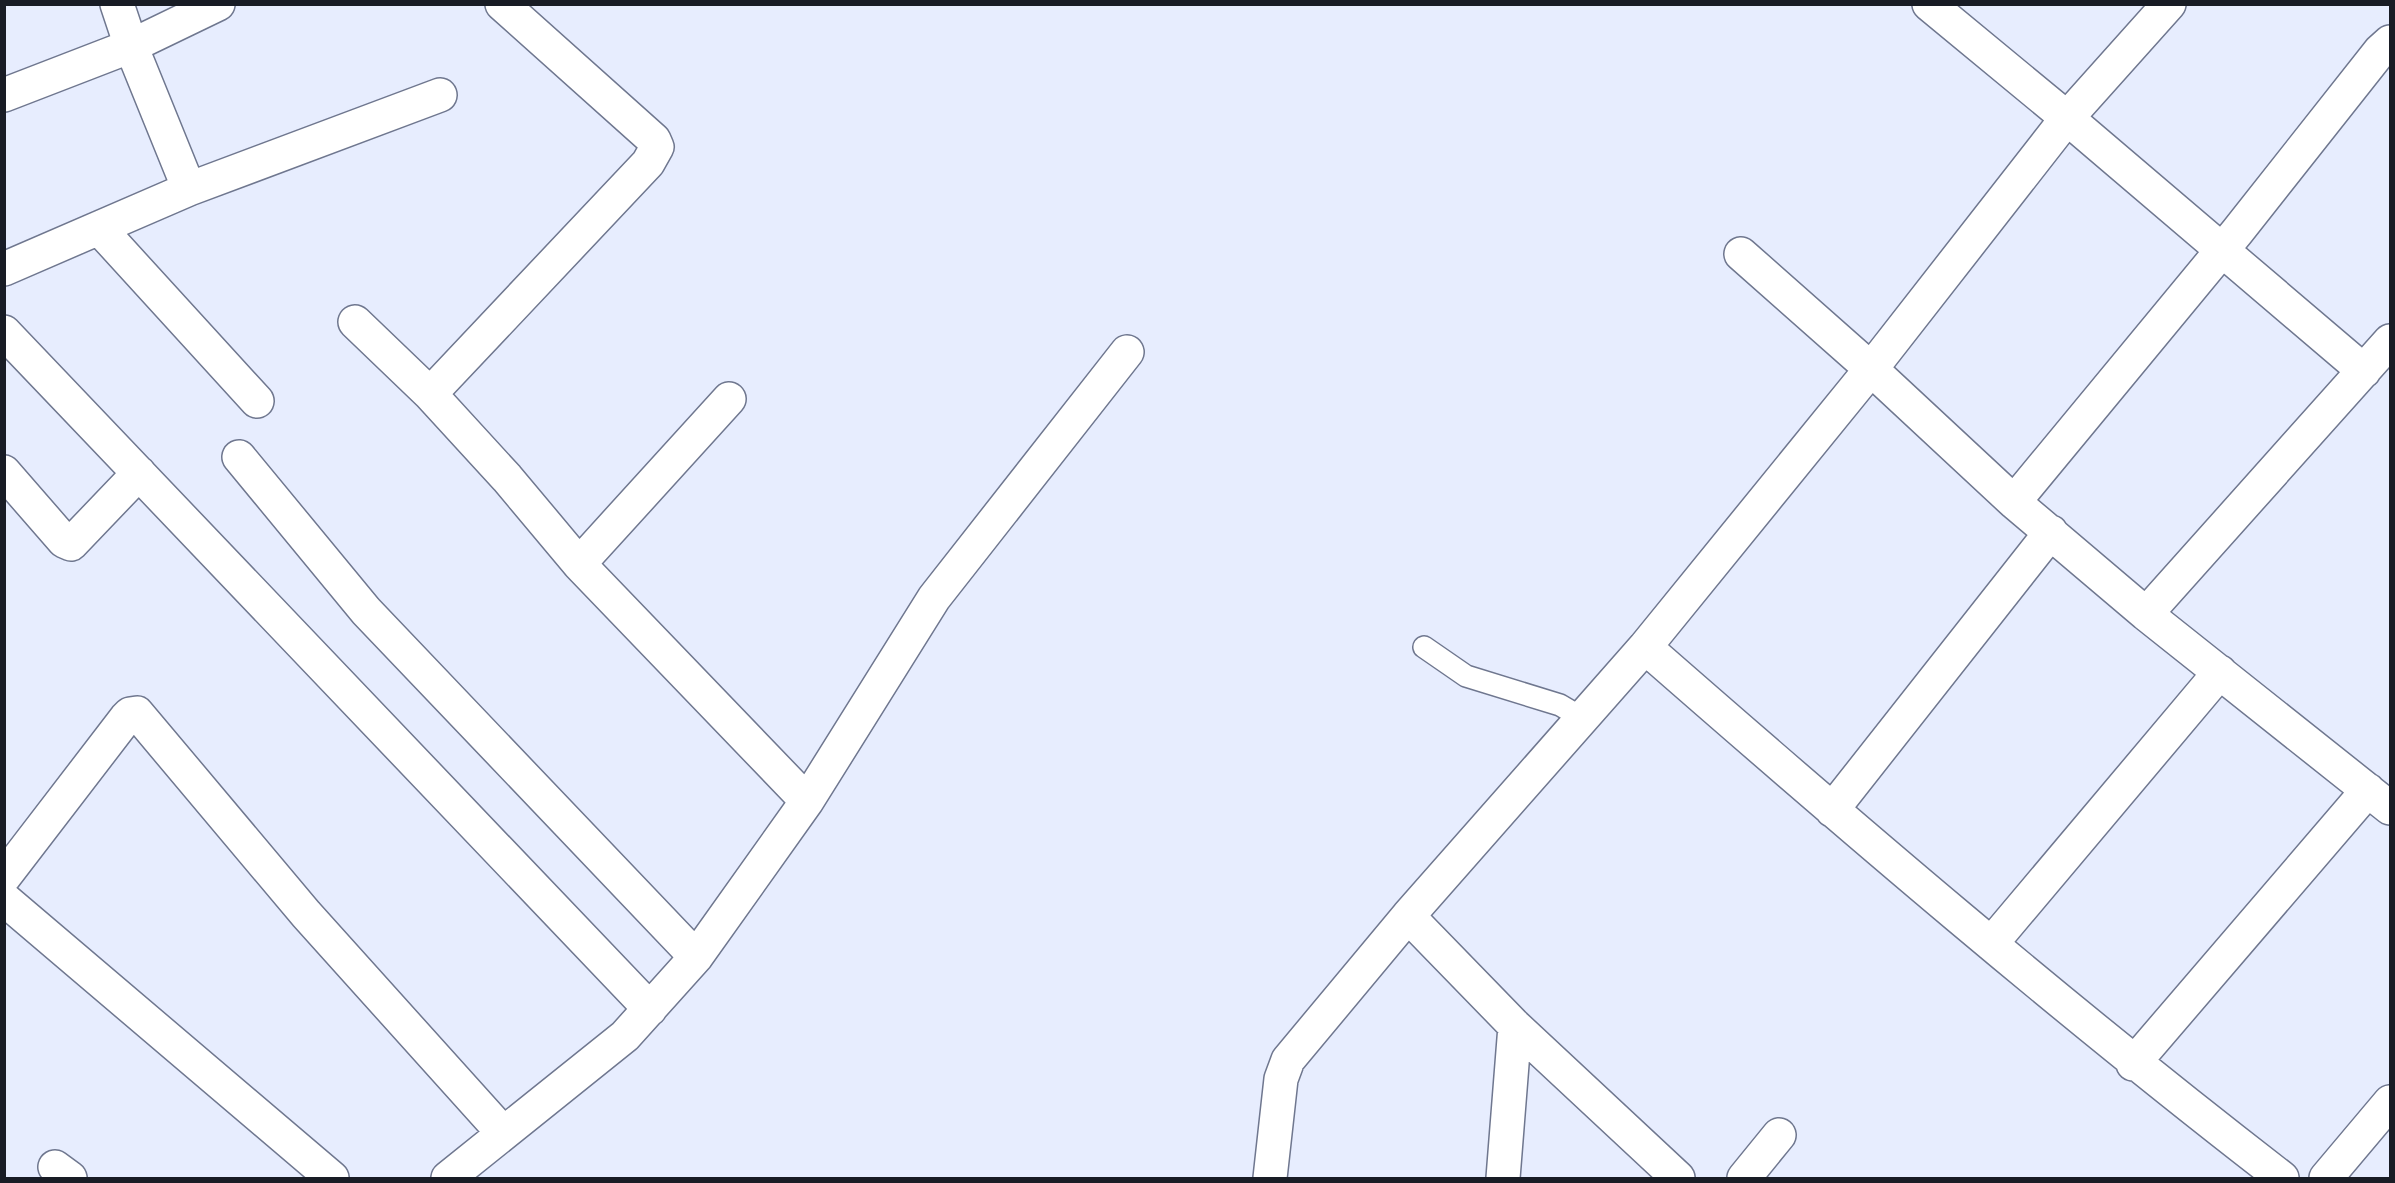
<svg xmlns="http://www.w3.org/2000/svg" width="2395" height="1183" viewBox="0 0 2395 1183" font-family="Raleway,sans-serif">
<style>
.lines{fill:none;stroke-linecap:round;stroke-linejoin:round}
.lane-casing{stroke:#6f778f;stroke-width:24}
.street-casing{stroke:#6f778f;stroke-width:36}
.lane{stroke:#fff;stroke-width:21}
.street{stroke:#fff;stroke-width:33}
</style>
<rect width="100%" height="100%" fill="#e7edfe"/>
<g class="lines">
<g class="lane-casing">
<path id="lane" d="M1424,647L1466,676L1560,705L1582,718"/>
</g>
<g class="street-casing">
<path id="street" d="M117,4L131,46L189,189
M502,4L654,140L657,147L648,163L430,394L507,478L579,564L807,801
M1929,4L2067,118L2169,4
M4,95L131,46L218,4
M99,228L257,401
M1741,254L1871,369L2014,502L2146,614L2390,341
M4,269L189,189L440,95
M355,322L430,394
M4,332L650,1009
M239,457L366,611L696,957
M4,472L64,541L71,544L139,473
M2014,502L2237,232L2380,51L2390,42
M579,564L729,399
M2146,614L2390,808
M1645,647C1853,829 2063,1009 2282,1178
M1832,810L2051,532
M4,877L126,718L130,714L137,713L306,914L503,1133
M4,899L332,1178
M1408,916L1515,1026L1678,1178
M1991,944L2220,672
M2133,1064L2368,790
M55,1167L70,1178
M448,1178L625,1036L696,957L807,801L934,598L1127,352
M1270,1178L1281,1079L1288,1060L1408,916L1645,647L1871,369L2067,118L2364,371
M1503,1178L1515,1026
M1744,1178L1779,1135
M2326,1178L2390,1102"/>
</g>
<use href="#lane" class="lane"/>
<use href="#street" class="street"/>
</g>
<rect width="2395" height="1183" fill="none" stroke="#181c25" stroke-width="12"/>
</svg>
